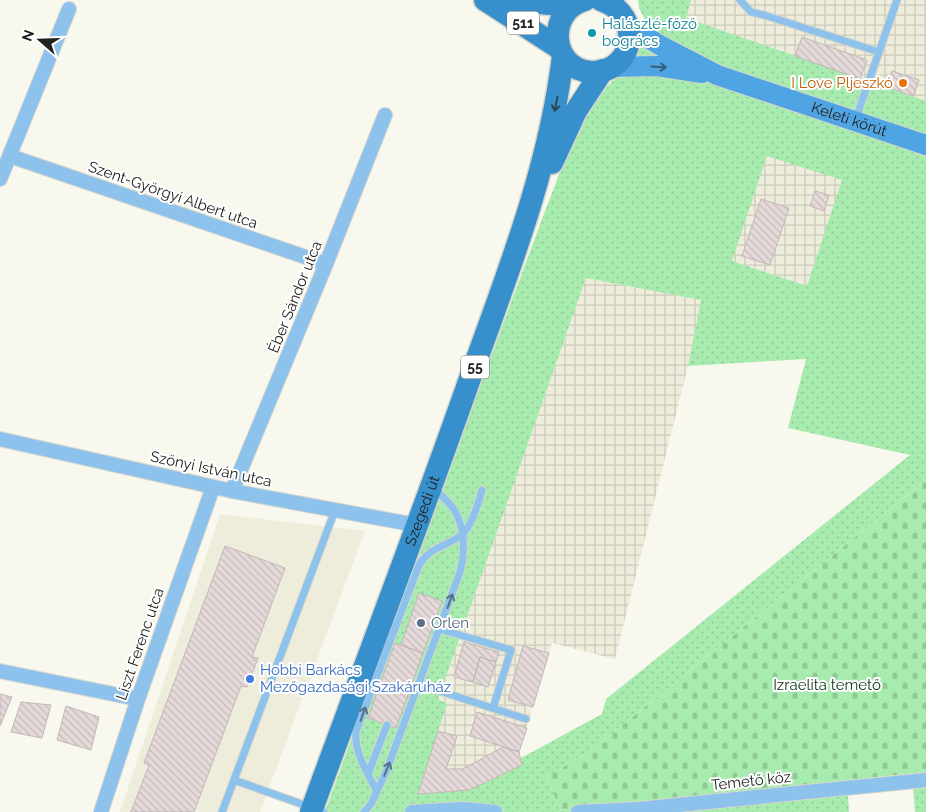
<svg xmlns="http://www.w3.org/2000/svg" width="926" height="812" viewBox="0 0 926 812" font-family="Raleway,sans-serif">
<style>
.built{fill:#eeecdb}
.industrial{fill:url(#industrial-grid)}
.grass{fill:url(#grass-dots);fill-rule:evenodd}
.cemetery{fill:url(#cemetery-stones)}
.building{fill:url(#building-back-hatch);stroke:#c2b7b7}
.lines{fill:none;stroke-linecap:round;stroke-linejoin:round}
.service-casing{stroke:#d6d6cd;stroke-width:9}
.minor-casing{stroke:#d6d6cd;stroke-width:16}
.secondary-casing{stroke:#d6d6cd;stroke-width:22}
.primary-casing{stroke:#d6d6cd;stroke-width:25}
.service{stroke:#8cc2eb;stroke-width:7}
.minor{stroke:#8cc2eb;stroke-width:14}
.secondary{stroke:#4fa5e3;stroke-width:20}
.primary{stroke:#378fcc;stroke-width:22}
.oneway{stroke:#365c76}
.oneway2{stroke:#29485a}
.oneway3{stroke:#567284}
.culture-dot{fill:#0f9aa8;stroke:#fff;stroke-width:2}
.food-dot{fill:#e8710a;stroke:#fff;stroke-width:2}
.service-dot{fill:#5c6f8a;stroke:#fff;stroke-width:2}
.shop-dot{fill:#3f7fe0;stroke:#fff;stroke-width:2}
.labels{text-anchor:middle;dominant-baseline:central;stroke-width:4;stroke-linejoin:round;paint-order:stroke}
.shield{fill:#fff;stroke:#646461;stroke-width:1}
.shield-label{font-size:14px;font-weight:bold;fill:#21211d}
.culture-label{font-size:15px;fill:#0d838f;stroke:#fff;text-anchor:start}
.food-label{font-size:15px;fill:#c56008;stroke:#fff;text-anchor:end}
.street-label{font-size:15px;fill:#21211d;stroke:#fff}
.service-label{font-size:15px;fill:#4e5e75;stroke:#fff;text-anchor:start}
.shop-label{font-size:15px;fill:#366cbe;stroke:#fff;text-anchor:start}
.park-label{font-size:15px;fill:#123117;stroke:#fff}
</style>
<defs>
<pattern id="industrial-grid" width="8" height="8" patternUnits="userSpaceOnUse" patternTransform="scale(1.25)"><rect width="8" height="8" fill="#eeecdb"/><path d="M0 4h8M4 0v8" fill="none" stroke="#cccabc"/></pattern>
<pattern id="grass-dots" width="8" height="8" patternUnits="userSpaceOnUse" patternTransform="scale(1.25)"><rect width="8" height="8" fill="#a8ebaf"/><path d="M2 2h.1M6 6h.1" fill="none" stroke="#90c996" stroke-width="1.8" stroke-linecap="round"/></pattern>
<pattern id="cemetery-stones" width="16" height="16" patternUnits="userSpaceOnUse" patternTransform="scale(1.25)"><rect width="16" height="16" fill="#a8ebaf"/><path d="M2 7V4a2 2 0 0 1 4 0v3zM10 15v-3a2 2 0 0 1 4 0v3z" fill="#90c996"/></pattern>
<pattern id="building-back-hatch" width="6" height="6" patternUnits="userSpaceOnUse" patternTransform="scale(1.25)"><rect width="6" height="6" fill="#e5dad9"/><path d="M-1 5l2 2M0 0l6 6M5-1l2 2" fill="none" stroke="#c4bbba"/></pattern>
</defs>
<rect width="100%" height="100%" fill="#f9f8ee"/>
<path class="built" d="M220,514L365,531L260,812H120Z"/>
<path class="industrial" d="M691,0H926V101L685,18Z
M767,155L843,180L807,286L732,261Z
M586,278L702,300L688,366L615,659L552,643L519,752L522,765L469,790L418,794L447,704L437,699Z"/>
<path class="grass" d="M638,0H691L686,18L926,101V480L589,752L546,777L561,810L847,780L849,812H325L431,518L545,211L584,110L615,79L630,74L647,24L639,8ZM767,156L842,180L807,286L732,261ZM586,278L701,300L688,366L806,359L788,428L910,455L606,699L602,714L521,758L522,765L469,790L418,794L447,704L438,699Z
M926,772V812H915L912,774Z"/>
<path class="cemetery" d="M926,480V772L561,810L546,777L589,752Z"/>
<path class="building" d="M802,37L867,60L860,79L795,56Z
M892,71L919,80L913,96L887,87Z
M815,191L829,195L824,211L810,206Z
M761,199L789,208L770,265L742,256Z
M225,546L285,568L252,657L258,658L247,687L241,686L194,812H131L149,765L144,763Z
M419,593L442,601L423,653L401,645Z
M464,642L499,652L496,662L480,657L473,682L454,677Z
M395,643L423,653L396,728L368,718Z
M523,646L549,653L533,707L508,700Z
M480,657L496,662L488,687L473,682Z
M0,694L12,697L0,726Z
M21,702L51,705L42,738L11,732Z
M66,706L99,717L91,750L57,740Z
M477,712L527,728L519,752L470,736Z
M438,731L457,736L446,769H463L503,747L519,752L522,765L469,790L418,794Z"/>
<g class="lines">
<g class="service-casing">
<path id="service" d="M740,0L751,12L764,15L879,52
M855,121L897,0
M439,629L511,650L493,708
M418,684L526,719
M368,774L387,725
M234,780L324,812
M377,792C368,773 354,753 356,732L419,565C430,547 445,547 460,536C472,528 478,503 482,490
M222,812L335,510
M364,812L371,804L386,772L460,572C465,553 465,531 456,513C451,503 442,496 434,489"/>
</g>
<g class="minor-casing">
<path id="minor" d="M10,156L326,264
M0,179L69,9
M0,439L232,491L416,525
M232,491L326,264L385,115
M0,671L138,699
M101,812L138,699L213,487
M412,812L463,809L495,812
M578,812L639,809L926,780"/>
</g>
<g class="secondary-casing">
<g id="secondary">
<path id="s1" d="M628,26L663,47L717,75L926,145"/>
<path d="M610,67L657,66L702,73"/>
</g>
</g>
<g class="primary-casing">
<g id="primary">
<path d="M485,0L559,48"/>
<path d="M507,0L572,6"/>
<path d="M585,0C546,11 550,69 591,72C634,74 645,15 601,0"/>
<path d="M552,163L576,111L603,70"/>
<path id="s2" d="M311,812C365,664 422,516 474,367C511,265 550,164 563,56"/>
</g>
</g>
<use href="#service" class="service"/>
<use href="#minor" class="minor"/>
<use href="#secondary" class="secondary"/>
<use href="#primary" class="primary"/>
</g>
<defs><path id="oneway-shaft" d="M-6 0H5M1.5-3L5.5 0L1.5 3" fill="none" stroke-width="1.6" stroke-linecap="round" stroke-linejoin="round" transform="scale(1.25)"/></defs>
<use class="oneway" href="#oneway-shaft" transform="translate(659 67) rotate(4)"/>
<use class="oneway2" href="#oneway-shaft" transform="translate(556 104) rotate(102)"/>
<g class="oneway3">
<use href="#oneway-shaft" transform="translate(450 601) rotate(-70)"/>
<use href="#oneway-shaft" transform="translate(363 714) rotate(-70)"/>
<use href="#oneway-shaft" transform="translate(387 769) rotate(-68)"/>
</g>
<circle class="culture-dot" cx="592" cy="33" r="5"/>
<circle class="food-dot" cx="903" cy="83" r="5"/>
<circle class="service-dot" cx="421" cy="623" r="5"/>
<circle class="shop-dot" cx="250" cy="679" r="5"/>
<g class="labels">
<g class="shield">
<rect x="507" y="11.5" width="32" height="23" rx="4"/>
<rect x="461" y="355.5" width="28" height="23" rx="4"/>
</g>
<g class="shield-label">
<text x="523" y="23">511</text>
<text x="475" y="367">55</text>
</g>
<g class="culture-label">
<text x="602" y="24">Halászlé-főző<tspan x="602" dy="17">bogrács</tspan></text>
</g>
<g class="food-label">
<text x="893" y="83">I Love Pljeszkó</text>
</g>
<g class="street-label">
<text stroke="none"><textPath href="#s1" startOffset="241">Keleti körút</textPath></text>
<text transform="translate(173 195) rotate(19)">Szent-Györgyi Albert utca</text>
<text transform="translate(295 297) rotate(-68)">Éber Sándor utca</text>
<text transform="translate(211 469) rotate(12)">Szőnyi István utca</text>
<text stroke="none"><textPath href="#s2" startOffset="321">Szegedi út</textPath></text>
<text transform="translate(140 644) rotate(-71)">Liszt Ferenc utca</text>
<text transform="translate(751 781) rotate(-6)">Temető köz</text>
</g>
<g class="service-label">
<text x="431" y="623">Orlen</text>
</g>
<g class="shop-label">
<text x="260" y="670">Hobbi Barkács<tspan x="260" dy="17">Mezőgazdasági Szakáruház</tspan></text>
</g>
<g class="park-label">
<text x="827" y="685">Izraelita temető</text>
</g>
</g>
<g transform="translate(40 40) rotate(290)" stroke="#ffffff" stroke-width="4" paint-order="stroke">
<path d="M0-4L9 19L0 12L-9 19Z" fill="#21211d"/>
<text y="-8" font-size="14" font-weight="bold" text-anchor="middle" fill="#21211d">N</text>
</g>
</svg>
